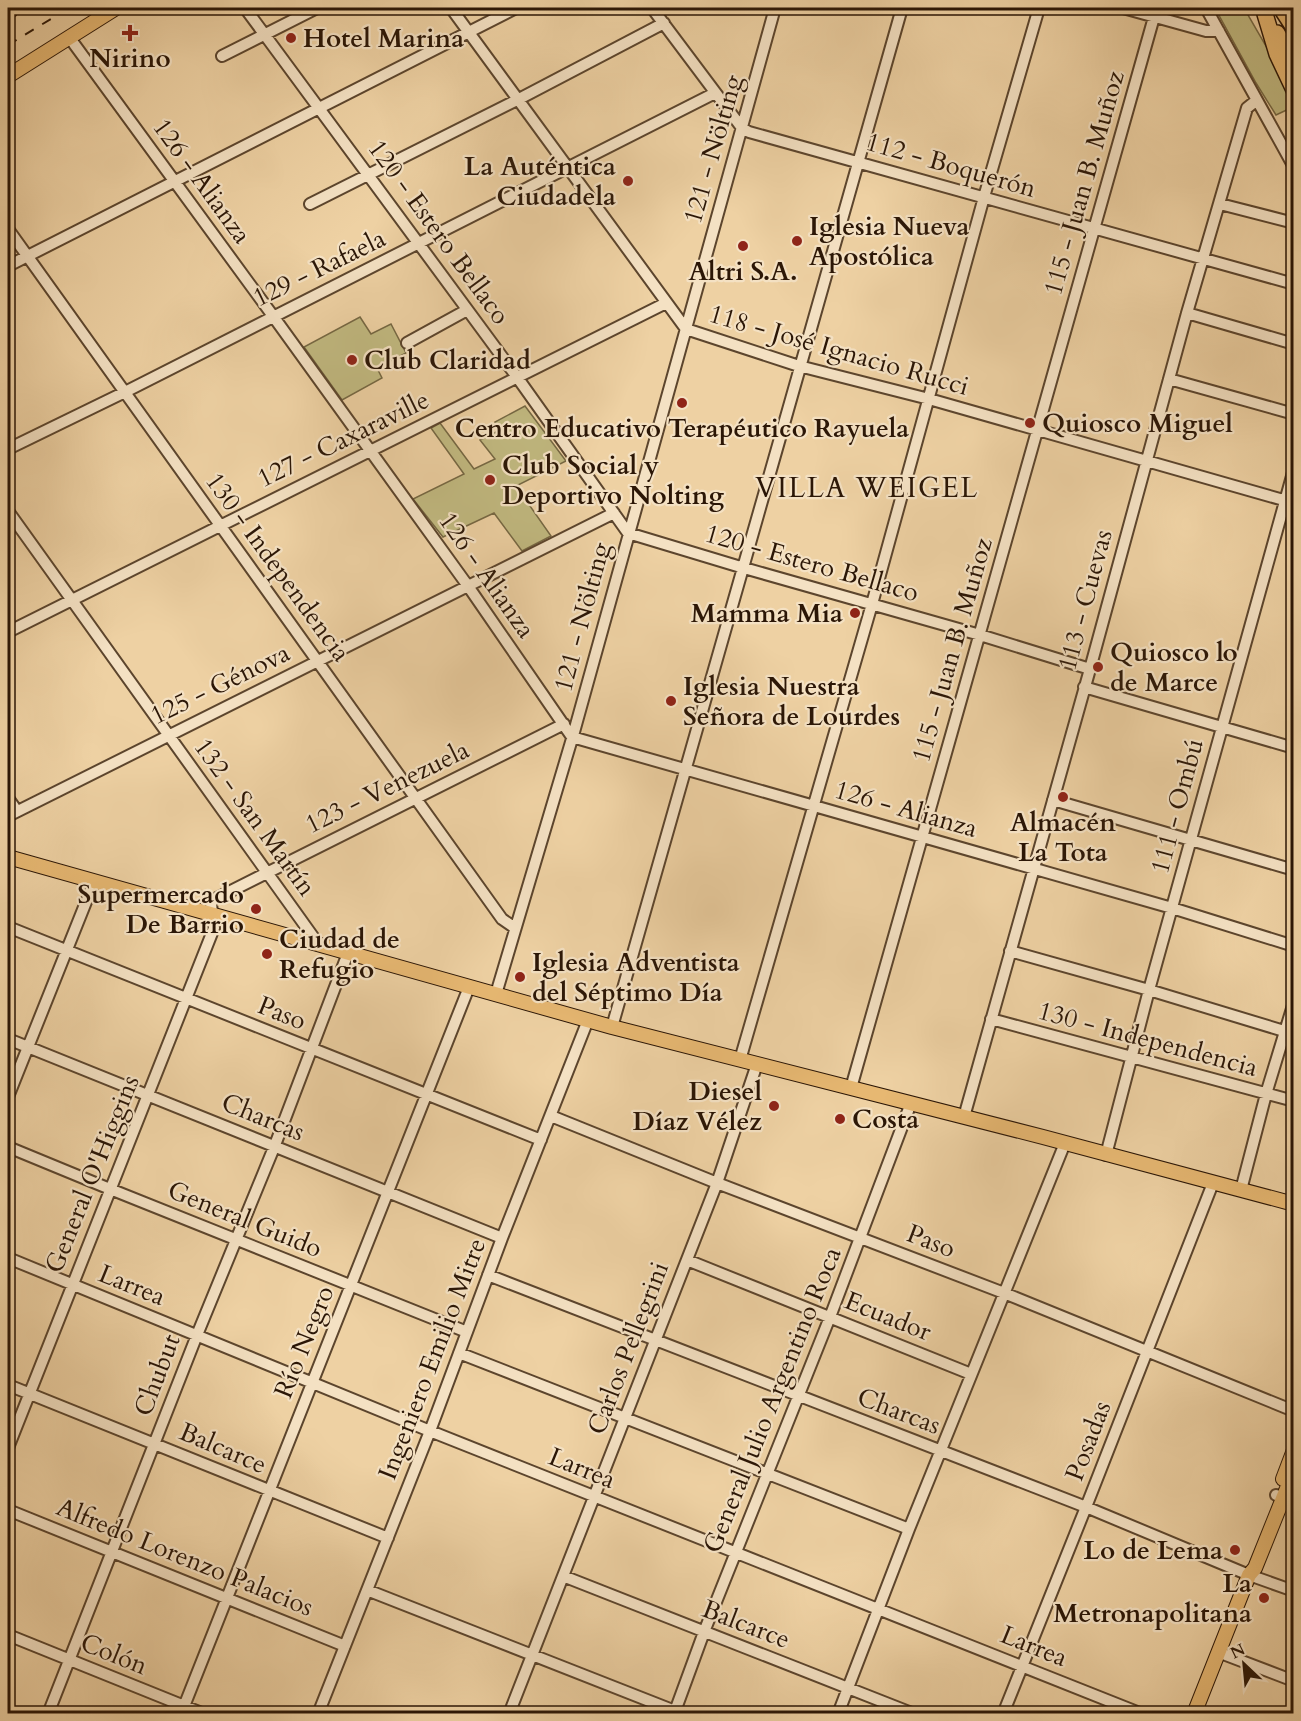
<svg xmlns="http://www.w3.org/2000/svg" width="1301" height="1721" viewBox="0 0 1301 1721" font-family="Cardo,serif">
<style>
.green{fill:#c1b980;stroke:#766843;stroke-width:1.5}
.lines{fill:none;stroke-linecap:round;stroke-linejoin:round}
.minor-casing{stroke:#5c452d;stroke-width:14}
.major-casing{stroke:#2b1606;stroke-width:16}
.highway-casing{stroke:#2b1606;stroke-width:18}
.minor{stroke:#f4e1c3;stroke-width:10}
.major{stroke:#e7b872;stroke-width:14}
.highway{stroke:#e7b872;stroke-width:15}
.rail{stroke:#2b1606;stroke-width:2;stroke-dasharray:10 10;stroke-linecap:butt}
.poi-dot{fill:#8f2418;stroke:#f4e1c3;stroke-width:2}
.labels{text-anchor:middle;dominant-baseline:central;stroke-width:4.5;stroke-linejoin:round;paint-order:stroke}
.poi-label{font-size:26px;font-weight:bold;fill:#2b1606;stroke:#f4e1c3;text-anchor:start}
.street-label{font-size:26px;fill:#2b1606;stroke:#f4e1c3}
.quarter-label{font-size:28px;letter-spacing:1.5px;fill:#2b1606;stroke:#f4e1c3}
</style>
<rect width="100%" height="100%" fill="#eed1a3"/>
<filter id="stains"><feTurbulence type="fractalNoise" baseFrequency=".00333" numOctaves="4"/><feColorMatrix values="0 0 0 0 .2 0 0 0 0 .09 0 0 0 0 .02 0 0 0 .5 -.17"/></filter>
<radialGradient id="worn" r=".72"><stop offset=".6" stop-color="#630" stop-opacity="0"/><stop offset="1" stop-color="#630" stop-opacity=".3"/></radialGradient>
<path class="green" d="M1215,8H1244L1266,46L1293,101V107L1276,115L1256,83Z
M360,317L371,334L391,324L406,353L377,368L382,378L342,400L304,347Z
M525,406L566,461L516,486L551,536L522,551L494,513L443,537L413,499L464,474L431,428L440,423L474,469L495,459L480,440L500,430L495,422Z"/>
<g class="lines">
<g class="minor-casing">
<path id="minor" d="M245,8L517,377L628,533L744,568L980,635L1090,669
M451,8L686,329L799,366L929,399L1294,503
M652,8L742,128L749,132L1294,284
M1123,8L1206,31H1219
M1206,8L1294,167
M69,37L273,316L468,586L572,737L1172,908L1294,946
M222,56L317,8
M310,204L519,99L664,23
M1220,204L1294,223
M8,229L502,919L515,928
M8,266L516,8
M1187,313L1294,344
M407,343L467,310
M1169,379L1294,414
M8,449L125,392L715,93
M8,511L319,945
M8,632L666,303
M1084,687L1294,748
M8,798L17,811
M1053,800L1294,870
M8,816L614,513
M8,927L541,1140
M1010,951L1149,990L1294,1034
M496,994L574,732L775,8
M991,1019L1294,1101
M612,1027C709,687 806,348 902,8
M8,1039L502,1238
M740,1060L872,604L984,197L1039,8
M851,1088C952,731 1054,374 1154,17
M8,1097L94,882
M551,1116L717,1183L1004,1293L1294,1411
M964,1117L1090,669L1187,313L1247,108L1257,100
M8,1147L110,1189L467,1332
M1106,1155L1149,990L1294,469
M1241,1190L1266,1094L1294,1002
M8,1258L430,1431L1142,1714
M687,1260L971,1374
M488,1275L1086,1507L1249,1575L1294,1591
M459,1353L909,1529
M8,1385L388,1538
M8,1448L214,928L211,904L213,900L564,724
M1276,1495L1294,1501
M8,1510L345,1646
M563,1576L914,1714
M367,1590L680,1713
M8,1635L204,1714
M1218,1652L1294,1681
M48,1714L197,1335L275,1145L348,953
M181,1714L469,987
M318,1714L430,1431L502,1238L588,1020
M509,1714L717,1183L757,1064
M674,1714L704,1632L830,1317L911,1103
M838,1714L909,1529L1065,1143
M1003,1714L1086,1507L1213,1183"/>
</g>
<g class="major-casing">
<path id="major" d="M8,76L116,8
M8,857L612,1027L1043,1137L1294,1204
M1283,1479L1294,1450
M1194,1714L1249,1575L1255,1568L1294,1471"/>
</g>
<g class="highway-casing">
<path id="highway" d="M1281,8L1294,28
M1265,14L1277,54L1294,90
M1277,33L1294,63"/>
</g>
<use href="#minor" class="minor"/>
<use href="#major" class="major"/>
<use href="#highway" class="highway"/>
<path class="rail" d="M8,20L28,8
M8,45L69,8"/>
</g>
<g class="poi-dot">
<path d="M127 24h6v6h6v6h-6v6h-6v-6h-6v-6h6z"/>
<circle cx="291" cy="38" r="6"/>
<circle cx="628" cy="181" r="6"/>
<circle cx="797" cy="241" r="6"/>
<circle cx="743" cy="246" r="6"/>
<circle cx="352" cy="360" r="6"/>
<circle cx="682" cy="403" r="6"/>
<circle cx="1030" cy="423" r="6"/>
<circle cx="490" cy="480" r="6"/>
<circle cx="855" cy="613" r="6"/>
<circle cx="1098" cy="667" r="6"/>
<circle cx="671" cy="701" r="6"/>
<circle cx="1063" cy="797" r="6"/>
<circle cx="256" cy="909" r="6"/>
<circle cx="267" cy="954" r="6"/>
<circle cx="520" cy="977" r="6"/>
<circle cx="774" cy="1106" r="6"/>
<circle cx="840" cy="1119" r="6"/>
<circle cx="1235" cy="1550" r="6"/>
<circle cx="1264" cy="1598" r="6"/>
</g>
<g class="labels">
<g class="poi-label">
<text x="303" y="38">Hotel Marina</text>
<text x="130" y="58" text-anchor="middle">Nirino</text>
<text x="616" y="166" text-anchor="end">La Auténtica<tspan x="616" dy="30">Ciudadela</tspan></text>
<text x="809" y="226">Iglesia Nueva<tspan x="809" dy="30">Apostólica</tspan></text>
<text x="743" y="271" text-anchor="middle">Altri S.A.</text>
<text x="364" y="360">Club Claridad</text>
<text x="1042" y="423">Quiosco Miguel</text>
<text x="682" y="428" text-anchor="middle">Centro Educativo Terapéutico Rayuela</text>
<text x="502" y="465">Club Social y<tspan x="502" dy="30">Deportivo Nolting</tspan></text>
<text x="843" y="613" text-anchor="end">Mamma Mia</text>
<text x="1110" y="652">Quiosco lo<tspan x="1110" dy="30">de Marce</tspan></text>
<text x="683" y="686">Iglesia Nuestra<tspan x="683" dy="30">Señora de Lourdes</tspan></text>
<text x="1063" y="822" text-anchor="middle">Almacén<tspan x="1063" dy="30">La Tota</tspan></text>
<text x="244" y="894" text-anchor="end">Supermercado<tspan x="244" dy="30">De Barrio</tspan></text>
<text x="279" y="939">Ciudad de<tspan x="279" dy="30">Refugio</tspan></text>
<text x="532" y="962">Iglesia Adventista<tspan x="532" dy="30">del Séptimo Día</tspan></text>
<text x="762" y="1091" text-anchor="end">Diesel<tspan x="762" dy="30">Díaz Vélez</tspan></text>
<text x="852" y="1119">Costa</text>
<text x="1223" y="1550" text-anchor="end">Lo de Lema</text>
<text x="1252" y="1583" text-anchor="end">La<tspan x="1252" dy="30">Metronapolitana</tspan></text>
</g>
<g class="street-label">
<text transform="translate(713 149) rotate(-74)">121 - Nölting</text>
<text transform="translate(951 165) rotate(16)">112 - Boquerón</text>
<text transform="translate(202 181) rotate(54)">126 - Alianza</text>
<text transform="translate(1084 183) rotate(-74)">115 - Juan B. Muñoz</text>
<text transform="translate(439 232) rotate(54)">120 - Estero Bellaco</text>
<text transform="translate(319 268) rotate(-26)">129 - Rafaela</text>
<text transform="translate(839 350) rotate(16)">118 - José Ignacio Rucci</text>
<text transform="translate(343 439) rotate(-26)">127 - Caxaraville</text>
<text transform="translate(812 563) rotate(16)">120 - Estero Bellaco</text>
<text transform="translate(278 567) rotate(54)">130 - Independencia</text>
<text transform="translate(487 575) rotate(55)">126 - Alianza</text>
<text transform="translate(1085 600) rotate(-75)">113 - Cuevas</text>
<text transform="translate(582 617) rotate(-75)">121 - Nölting</text>
<text transform="translate(952 650) rotate(-74)">115 - Juan B. Muñoz</text>
<text transform="translate(220 684) rotate(-26)">125 - Génova</text>
<text transform="translate(387 787) rotate(-26)">123 - Venezuela</text>
<text transform="translate(1177 806) rotate(-75)">111 - Ombú</text>
<text transform="translate(906 809) rotate(16)">126 - Alianza</text>
<text transform="translate(255 817) rotate(54)">132 - San Martín</text>
<text transform="translate(282 1013) rotate(22)">Paso</text>
<text transform="translate(1148 1039) rotate(15)">130 - Independencia</text>
<text transform="translate(263 1117) rotate(22)">Charcas</text>
<text transform="translate(92 1174) rotate(-68)">General O'Higgins</text>
<text transform="translate(245 1219) rotate(22)">General Guido</text>
<text transform="translate(931 1241) rotate(21)">Paso</text>
<text transform="translate(132 1285) rotate(22)">Larrea</text>
<text transform="translate(888 1316) rotate(22)">Ecuador</text>
<text transform="translate(304 1342) rotate(-68)">Río Negro</text>
<text transform="translate(628 1348) rotate(-69)">Carlos Pellegrini</text>
<text transform="translate(432 1359) rotate(-69)">Ingeniero Emilio Mitre</text>
<text transform="translate(157 1375) rotate(-69)">Chubut</text>
<text transform="translate(772 1400) rotate(-68)">General Julio Argentino Roca</text>
<text transform="translate(899 1411) rotate(21)">Charcas</text>
<text transform="translate(1088 1441) rotate(-69)">Posadas</text>
<text transform="translate(223 1448) rotate(23)">Balcarce</text>
<text transform="translate(582 1468) rotate(22)">Larrea</text>
<text transform="translate(185 1557) rotate(22)">Alfredo Lorenzo Palacios</text>
<text transform="translate(746 1624) rotate(21)">Balcarce</text>
<text transform="translate(1034 1646) rotate(22)">Larrea</text>
<text transform="translate(114 1654) rotate(22)">Colón</text>
</g>
<g class="quarter-label">
<text x="867" y="488">VILLA WEIGEL</text>
</g>
</g>
<rect width="1301" height="1721" fill="none" stroke="#eed1a3" stroke-width="30"/>
<rect x="9" y="9" width="1283" height="1703" fill="none" stroke="#2b1606" stroke-width="3"/>
<rect x="15" y="15" width="1271" height="1691" fill="none" stroke="#2b1606" stroke-width="1.5"/>
<g transform="translate(1244 1664) rotate(334)" stroke="#f4e1c3" stroke-width="4.5" paint-order="stroke">
<path d="M0-4.5L10 22L0 15L-10 22Z" fill="#2b1606"/>
<text y="-9" font-size="16" font-weight="bold" text-anchor="middle" fill="#2b1606">N</text>
</g>
<rect width="100%" height="100%" filter="url(#stains)"/>
<rect width="100%" height="100%" fill="url(#worn)"/>
</svg>
